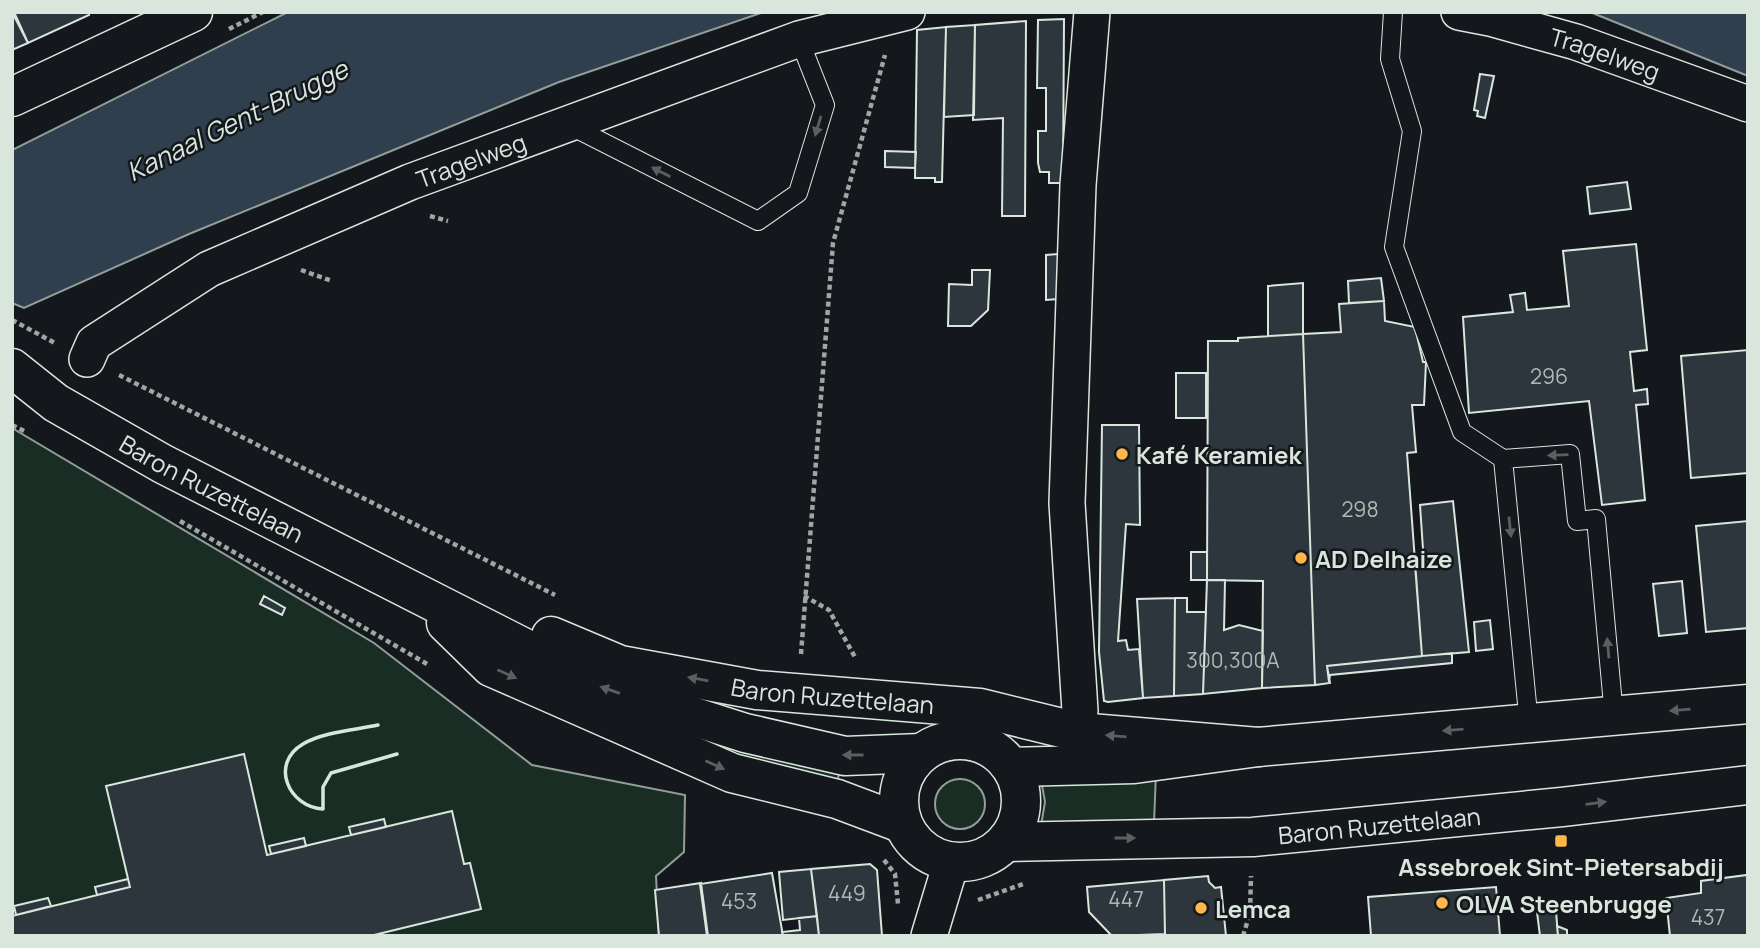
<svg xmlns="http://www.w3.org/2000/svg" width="1760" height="948" viewBox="0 0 1760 948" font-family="Manrope,sans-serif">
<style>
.green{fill:#1a2d24;stroke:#939e99;stroke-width:2}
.water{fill:#2f3f4d;stroke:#939e99;stroke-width:2}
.building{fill:#2c363c;stroke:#d8e6dc;stroke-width:2}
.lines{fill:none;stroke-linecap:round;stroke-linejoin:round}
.lane-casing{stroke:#d8e6dc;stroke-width:20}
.street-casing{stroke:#d8e6dc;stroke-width:38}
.secondary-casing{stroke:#d8e6dc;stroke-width:41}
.primary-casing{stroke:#d8e6dc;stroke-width:41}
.path{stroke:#9da8a2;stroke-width:4.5;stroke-dasharray:5 3.5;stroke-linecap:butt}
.lane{stroke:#14181c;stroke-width:18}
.street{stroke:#14181c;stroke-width:35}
.secondary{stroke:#14181c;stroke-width:38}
.primary{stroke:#14181c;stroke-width:38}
.wall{stroke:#d8e6dc;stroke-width:3.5}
.oneway{fill:#59605f}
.poi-dot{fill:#ffb74d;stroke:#14181c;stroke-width:2.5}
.labels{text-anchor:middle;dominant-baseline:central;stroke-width:5;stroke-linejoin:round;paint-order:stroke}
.number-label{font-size:21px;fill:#adbab4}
.street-label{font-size:24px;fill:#d8e6dc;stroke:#14181c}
.poi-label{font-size:24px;font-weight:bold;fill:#d8e6dc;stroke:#14181c;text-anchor:start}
.water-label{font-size:26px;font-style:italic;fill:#d8e6dc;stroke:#14181c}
</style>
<rect width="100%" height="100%" fill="#14181c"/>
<path class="green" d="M12,428L374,643L532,765L685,795L684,852L656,876L659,936H12Z
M597,703L840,769L836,788L739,763Z
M1156,773L1154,823L1041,826L1045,802L1041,780Z
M935 804a25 25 0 1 1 50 0a25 25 0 1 1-50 0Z"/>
<path class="water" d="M288,12H764L559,82L189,234L24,308L12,303V150Z
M1590,12H1748V76Z"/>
<path class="building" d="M12,12L28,43L12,50Z
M14,12H88L89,15L28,43Z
M1064,19L1063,183H1049V172H1040L1038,163V131H1046V88H1037L1038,20Z
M1026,21L1025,216H1002L1003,118L973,120L975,25Z
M975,25L974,115L944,117L946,27Z
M946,27L942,182H935V178H915L917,30Z
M1480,74L1494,76L1485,118L1477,116L1478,111L1474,110Z
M885,151L916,152L915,168L885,167Z
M1627,182L1631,209L1590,214L1587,187Z
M1636,244L1647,350L1630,352L1634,391L1647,389L1648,404L1636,405L1645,500L1602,505L1589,401L1469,413L1463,317L1513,312L1510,295L1525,293L1527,310L1569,306L1563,251Z
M1058,254V299L1046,300V255Z
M972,270H990L988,310L971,326H948L949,284L972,285Z
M1381,278L1384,301L1349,303L1348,281Z
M1303,283V334L1268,336V286Z
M1384,301L1385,321L1415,327L1423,362H1426L1424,405H1412L1416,452L1407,453L1422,656L1327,666L1330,683L1315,685L1303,334L1341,332L1339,304Z
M1303,334L1315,685L1262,688L1263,581L1207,580L1208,341H1238V338Z
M1748,350V473L1691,478L1681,356Z
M1176,373H1206V418H1176Z
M1102,425H1139L1140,525L1126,524L1118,641L1126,640L1128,650L1139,649L1143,698L1108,702L1104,701L1099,652Z
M1453,501L1469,652L1422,656L1415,565L1424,564L1420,505Z
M1748,521V628L1706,632L1696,526Z
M1191,552H1207V580H1191Z
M1207,580H1225L1224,630L1239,625L1263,631L1262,688L1203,694Z
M1682,581L1687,633L1659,636L1653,584Z
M264,596L285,608L282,615L260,604Z
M1175,598H1187V612H1206L1203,694L1174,696Z
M1175,598L1174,696L1143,698L1137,599Z
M1490,620L1493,649L1476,651L1474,622Z
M1452,653V663L1330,675L1329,682L1327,666Z
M244,754L267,855L452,811L464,864L470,863L481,909L370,936H12V916L130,887L106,786Z
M384,819L386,827L351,835L349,827Z
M304,838L306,846L271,854L269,846Z
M870,864L877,870L882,936H819L811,869Z
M811,869L817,916L783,920L779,872Z
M772,873L783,936H707L700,884Z
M1747,875L1748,936H1670L1666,898L1701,893V881Z
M1208,876L1209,882L1215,888L1221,887L1226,936H1165L1164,880Z
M128,879L130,887L97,895L95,887Z
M1164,880L1165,934L1112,936L1089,912L1087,887Z
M701,883L708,936H659L655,890Z
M1496,887L1500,936H1371L1368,897Z
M48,898L51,906L16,915L14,906Z
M1556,911L1558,936H1540L1537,912Z
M817,916L819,936H783L782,932L800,930L799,918Z
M1557,926L1567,930V936H1558Z"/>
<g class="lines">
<g class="lane-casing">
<path id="lane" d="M1393,12L1390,59L1412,131L1394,247L1462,432L1503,459L1570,454L1577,521L1596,519L1614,716
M569,125L758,221L798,193L825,105L799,39
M1503,459L1529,724"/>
</g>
<g class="street-casing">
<g id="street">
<path id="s1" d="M1459,12L1490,18L1576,42L1748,104"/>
<path id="s2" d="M87,359L94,343L209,269L410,182L799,39L907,12"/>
<path d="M1080,711L1067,503L1078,185L1092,12"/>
<path d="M929,936L951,863"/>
</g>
</g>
<g class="secondary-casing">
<path id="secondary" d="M12,97L193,12"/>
</g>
<g class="primary-casing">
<g id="primary">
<path id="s3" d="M12,368L56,403L163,464L601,687L745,733L845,756L921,753"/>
<path d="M446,623L491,667L732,773L837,799L901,823"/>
<path id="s4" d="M551,636L620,665L757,690L980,708L1078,732L1258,747"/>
<circle cx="960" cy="801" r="61"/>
<path d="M1011,767L1134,764L1258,747L1748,704"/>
<path id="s5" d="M1007,842L1253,837L1562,807L1748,785"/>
</g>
</g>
<path class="path" d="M229,29L263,12
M430,216L448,221
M301,270L332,281
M12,320L55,343
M119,375L555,595
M12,425L24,431
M180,521L427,664
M804,596L829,610L856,659
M801,654L833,243L885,55
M884,860L895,874L898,904
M978,900L1026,883
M1243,936L1250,913L1251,876"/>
<use href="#lane" class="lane"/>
<use href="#street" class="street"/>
<use href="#secondary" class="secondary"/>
<use href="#primary" class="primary"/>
<path class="wall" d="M378,725C355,730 323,732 303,744C269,764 289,807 323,809V787L331,773L397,754"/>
</g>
<defs><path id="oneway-solid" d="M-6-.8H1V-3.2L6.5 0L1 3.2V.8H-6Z" transform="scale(1.75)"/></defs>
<g class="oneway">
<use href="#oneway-solid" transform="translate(818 126) rotate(107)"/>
<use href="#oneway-solid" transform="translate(661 172) rotate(-153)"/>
<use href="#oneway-solid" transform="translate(1558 455) rotate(178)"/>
<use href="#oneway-solid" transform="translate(1510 527) rotate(84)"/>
<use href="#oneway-solid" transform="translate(1608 648) rotate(-95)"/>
<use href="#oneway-solid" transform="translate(507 674) rotate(24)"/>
<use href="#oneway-solid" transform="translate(698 679) rotate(-170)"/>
<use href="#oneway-solid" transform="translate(610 690) rotate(-161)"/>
<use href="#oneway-solid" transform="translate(1680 710) rotate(175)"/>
<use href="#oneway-solid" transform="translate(1453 730) rotate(175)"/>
<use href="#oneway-solid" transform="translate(1116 736) rotate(-175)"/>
<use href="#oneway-solid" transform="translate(853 755) rotate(180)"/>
<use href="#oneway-solid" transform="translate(715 765) rotate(24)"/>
<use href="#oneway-solid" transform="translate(1596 803) rotate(-7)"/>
<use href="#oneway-solid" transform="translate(1125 838)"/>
</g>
<g class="poi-dot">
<circle cx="1122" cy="454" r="7"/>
<circle cx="1301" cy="558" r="7"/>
<rect x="1554" y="834" width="14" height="14" rx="3.5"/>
<circle cx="1442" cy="903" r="7"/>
<circle cx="1201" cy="908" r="7"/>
</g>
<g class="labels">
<g class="number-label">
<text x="1549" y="376">296</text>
<text x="1360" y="509">298</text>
<text x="1233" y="660">300,300A</text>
<text x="847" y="893">449</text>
<text x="1126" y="899">447</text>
<text x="739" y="901">453</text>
<text x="1708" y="917">437</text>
</g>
<g class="street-label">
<text stroke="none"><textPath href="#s1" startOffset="152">Tragelweg</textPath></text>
<text stroke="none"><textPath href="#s2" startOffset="438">Tragelweg</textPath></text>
<text stroke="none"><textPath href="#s3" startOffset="234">Baron Ruzettelaan</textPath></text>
<text stroke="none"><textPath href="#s4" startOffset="290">Baron Ruzettelaan</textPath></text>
<text stroke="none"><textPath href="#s5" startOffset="373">Baron Ruzettelaan</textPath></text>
</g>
<g class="poi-label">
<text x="1136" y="454">Kafé Keramiek</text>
<text x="1315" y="558">AD Delhaize</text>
<text x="1561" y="866" text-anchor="middle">Assebroek Sint-Pietersabdij</text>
<text x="1456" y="903">OLVA Steenbrugge</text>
<text x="1215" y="908">Lemca</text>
</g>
<g class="water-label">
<text transform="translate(237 120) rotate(-26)">Kanaal Gent-Brugge</text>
</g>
</g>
<rect width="1760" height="948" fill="none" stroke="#d8e6dc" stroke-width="28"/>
</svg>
